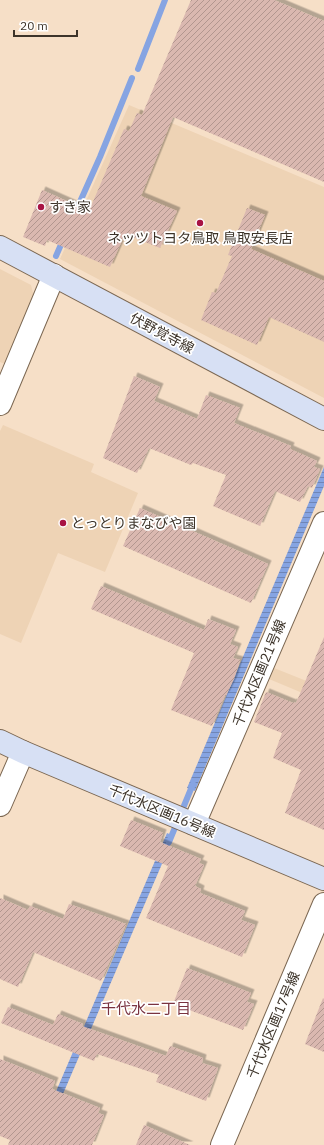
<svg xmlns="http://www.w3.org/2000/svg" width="324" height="1145" viewBox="0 0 324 1145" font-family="'IBM Plex Sans','Noto Sans JP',sans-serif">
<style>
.built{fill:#eed3b5}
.water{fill:url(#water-rules)}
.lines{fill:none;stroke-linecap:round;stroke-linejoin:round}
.stream{stroke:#86a4e2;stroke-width:6}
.building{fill:url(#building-hatch);filter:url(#shadow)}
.street-casing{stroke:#7b6752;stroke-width:24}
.secondary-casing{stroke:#7b6752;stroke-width:24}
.street{stroke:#fff;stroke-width:22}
.secondary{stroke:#d7e0f4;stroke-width:22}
.poi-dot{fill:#a81243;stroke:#fff;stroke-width:1.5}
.labels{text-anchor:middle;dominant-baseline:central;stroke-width:3.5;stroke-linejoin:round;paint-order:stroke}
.poi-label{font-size:14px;fill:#3d342a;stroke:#fff;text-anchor:start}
.street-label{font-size:14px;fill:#3d342a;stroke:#fff}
.neighbourhood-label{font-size:15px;fill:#7a3340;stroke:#fff}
</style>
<defs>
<pattern id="water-rules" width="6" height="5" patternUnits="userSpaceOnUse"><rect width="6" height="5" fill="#86a4e2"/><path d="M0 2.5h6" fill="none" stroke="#6f86b7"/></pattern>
<pattern id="building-hatch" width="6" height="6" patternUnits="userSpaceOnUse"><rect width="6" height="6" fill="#dab8b0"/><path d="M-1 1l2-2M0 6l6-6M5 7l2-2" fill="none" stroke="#b2968f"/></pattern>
<filter id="shadow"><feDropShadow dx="3.5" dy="-3.5" stdDeviation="0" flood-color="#0004"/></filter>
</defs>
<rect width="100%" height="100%" fill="#f6dfc7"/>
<path class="built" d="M129,105L324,187V398L60,259Z
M0,269L31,285L35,301L7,365L0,362Z
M3,425L94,464L91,472L138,493L105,572L58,553L21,643L0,634V431Z
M274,668L324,688V702L269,679Z"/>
<path class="water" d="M324,467V486L195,791L187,788Z
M167,833L174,836L41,1145H33Z"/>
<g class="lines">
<path class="stream" d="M138,69L165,0
M75,213L100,157L132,78
M56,256L63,240
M169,842L193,784"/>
</g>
<path class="building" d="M191,0H274L324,21V182L173,117L141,196L177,211L160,248L125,234L110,267L47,240L45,246L23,237L42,190L89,211L124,129L129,131L137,113L142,115Z
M247,208L265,215L251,249L324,281V342L269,317L257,345L201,320L212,292L216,293L232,256L228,255Z
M134,376L160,387L154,401L197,419L206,395L240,408L234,423L291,446L290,449L317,461L314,467L320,469L312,488L308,486L300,502L275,491L260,526L213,506L226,475L193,463L191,465L149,448L137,473L103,458Z
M140,508L268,564L251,603L123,546Z
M101,586L204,630L208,619L236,630L230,644L238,647L233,658L240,660L234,679L226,695H225L212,726L171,710L194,653L91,609Z
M324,637V830L285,813L301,770L273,758L282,733L254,722L266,692L293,703V702L296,703Z
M131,820L163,833L160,842L201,859L199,863L204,865L195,886L201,889L200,893L245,911L241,920L255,925L242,957L146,918L168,866L120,846Z
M0,898L28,910L30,906L63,919L69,904L126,924L101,981L33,952L18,987L0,979Z
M187,968L251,993L247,1002L254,1004L243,1030L173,1004Z
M323,998L324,999V1052L305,1044Z
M8,1007L53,1025L58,1014L83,1024L82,1026L166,1056L170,1046L203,1058L202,1063L218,1068L206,1101L156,1082L159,1075L97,1054L94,1061L1,1023Z
M0,1059L55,1081L52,1089L100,1108L98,1113L104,1115L92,1145H8L10,1140L0,1136Z
M144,1125L190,1145H136Z"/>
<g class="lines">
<g class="street-casing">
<path id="street" d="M0,404L54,275
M0,805L23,752
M194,824L324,523
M222,1145L324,904"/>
</g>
<g class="secondary-casing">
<path id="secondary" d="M0,247L324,419
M0,741L23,752L324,879"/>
</g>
<use href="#street" class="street"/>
<use href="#secondary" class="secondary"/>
</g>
<g class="poi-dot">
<circle cx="41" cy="207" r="4"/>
<circle cx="200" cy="223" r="4"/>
<circle cx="63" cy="523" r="4"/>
</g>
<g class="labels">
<g class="poi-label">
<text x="49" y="207">すき家</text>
<text x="200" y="238" text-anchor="middle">ネッツトヨタ鳥取 鳥取安長店</text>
<text x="71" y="523">とっとりまなびや園</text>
</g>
<g class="street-label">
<text transform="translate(162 333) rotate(28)">伏野覚寺線</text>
<text transform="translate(259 673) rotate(-67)">千代水区画21号線</text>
<text transform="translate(162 811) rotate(23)">千代水区画16号線</text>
<text transform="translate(273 1025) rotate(-67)">千代水区画17号線</text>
</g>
<g class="neighbourhood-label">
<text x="146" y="1008">千代水二丁目</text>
</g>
</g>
<path d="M14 30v6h63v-6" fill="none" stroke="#3d342a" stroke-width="2"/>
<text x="20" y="30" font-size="12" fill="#3d342a" stroke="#ffffff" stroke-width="3" paint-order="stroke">20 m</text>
</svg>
